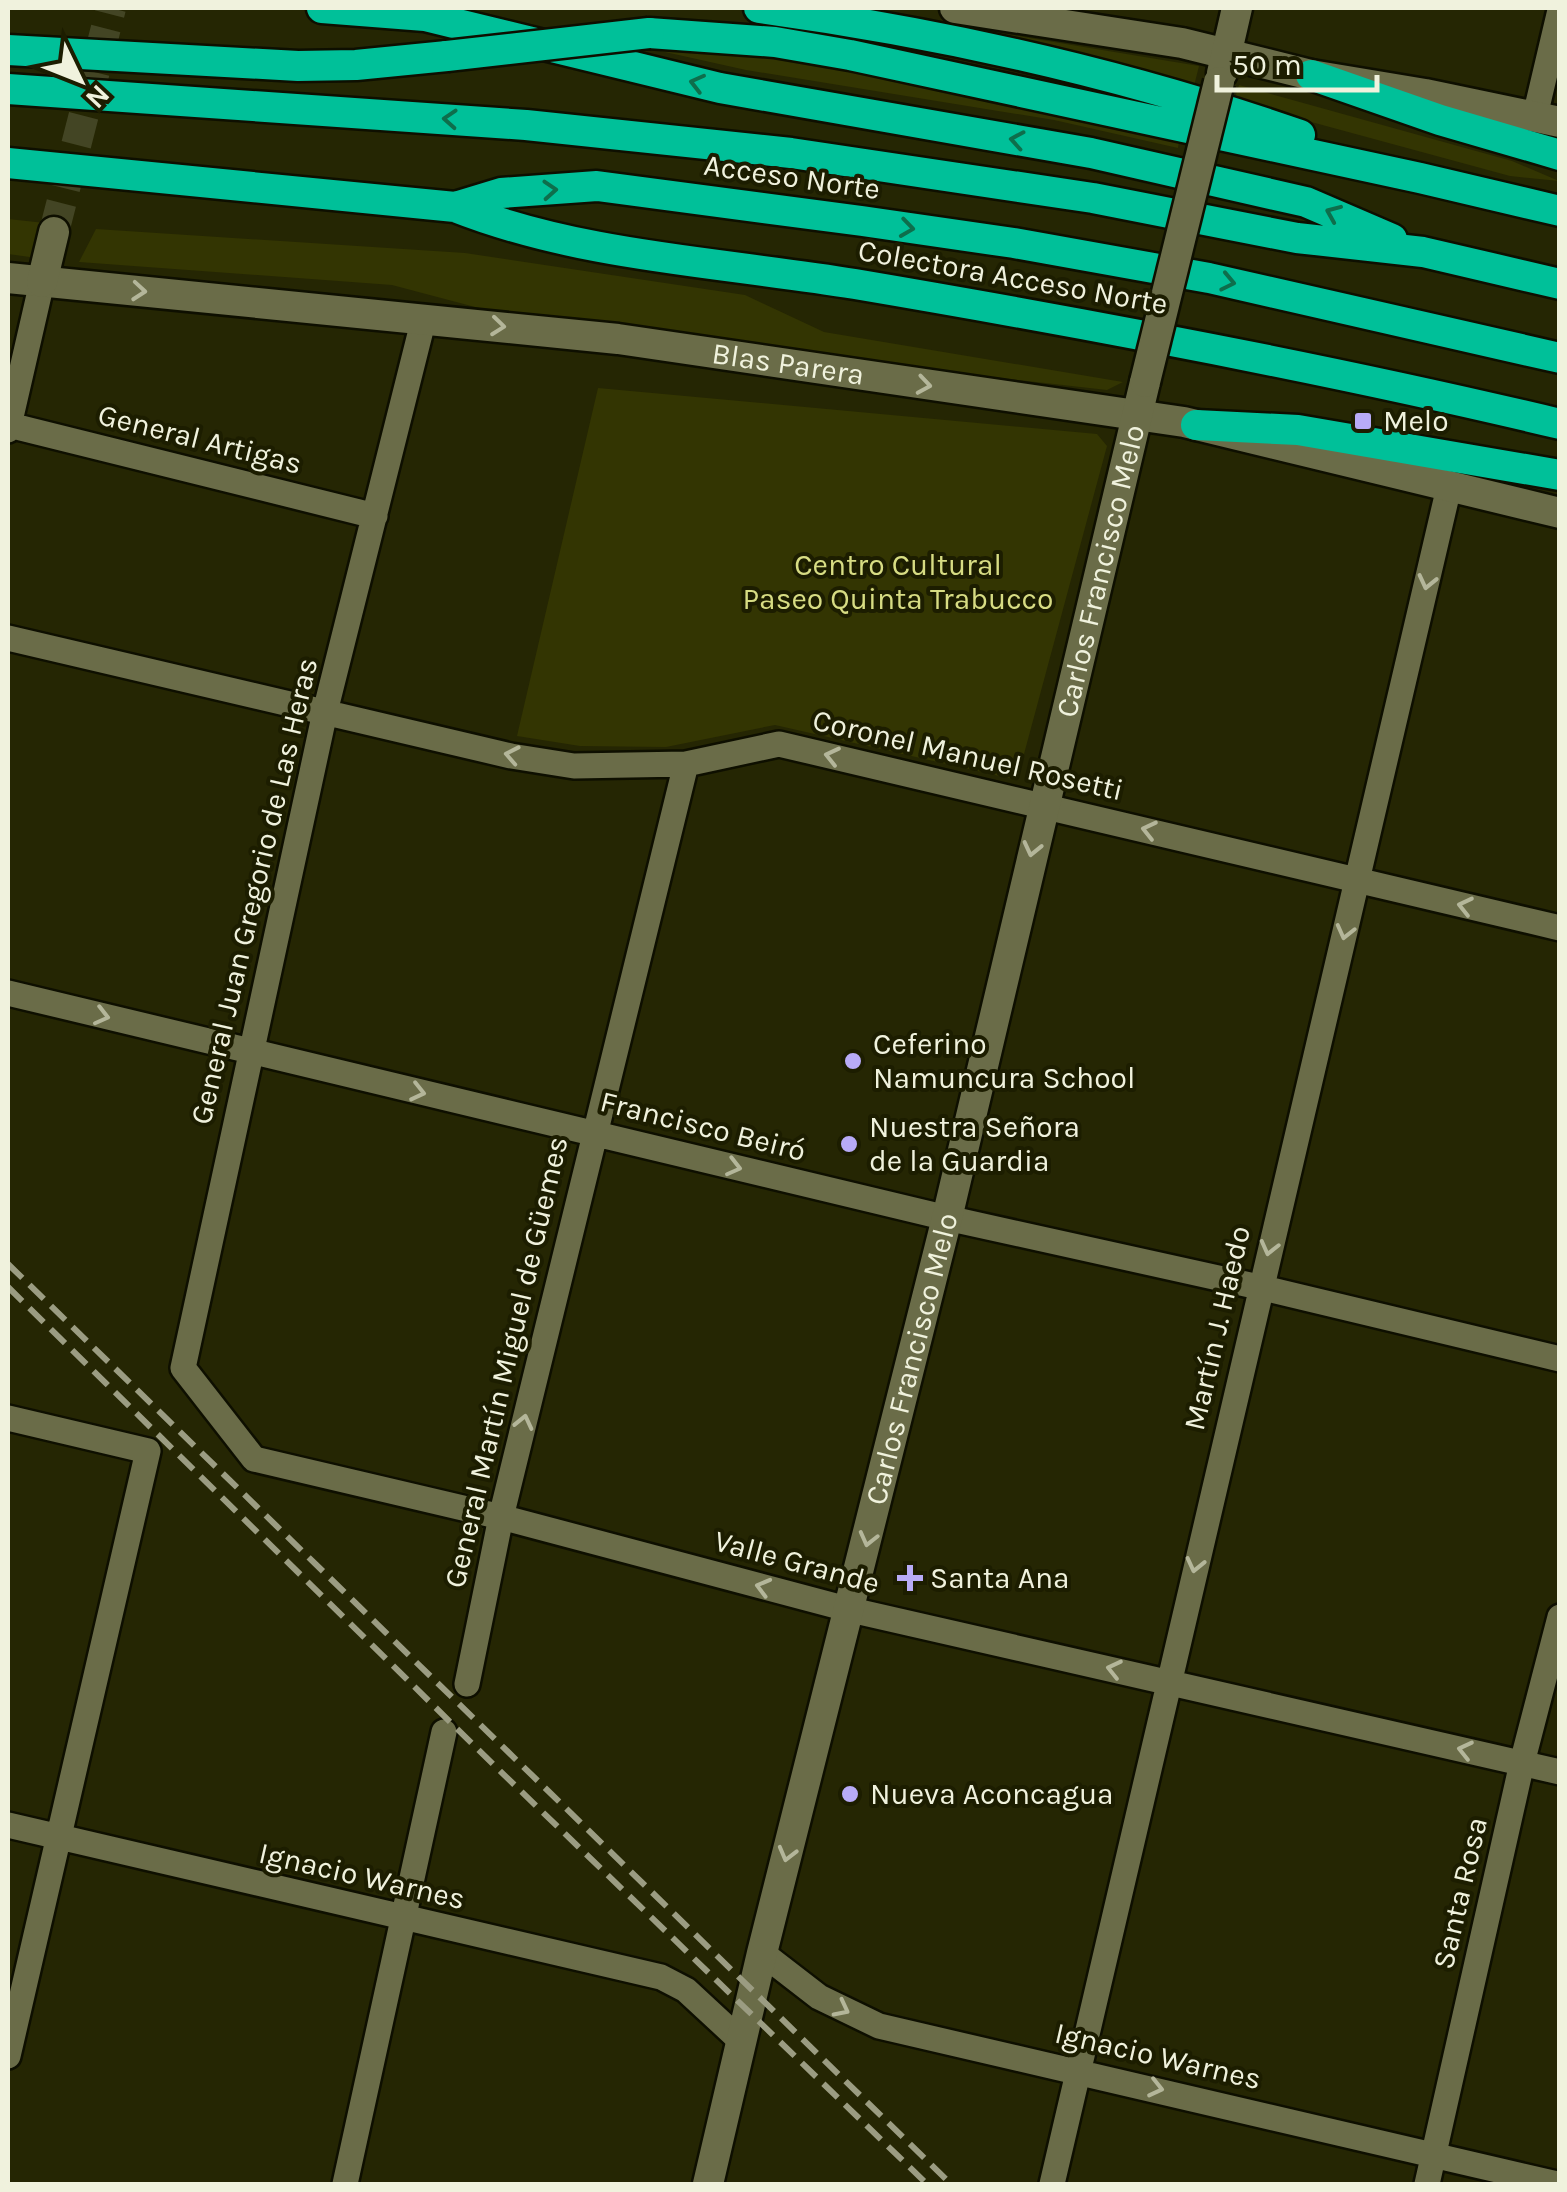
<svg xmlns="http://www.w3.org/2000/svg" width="1567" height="2192" viewBox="0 0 1567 2192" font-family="Karla,sans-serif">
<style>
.green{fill:#333502}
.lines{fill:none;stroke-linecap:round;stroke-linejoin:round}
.secondary-tunnel{stroke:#434524;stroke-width:30;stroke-dasharray:30 15;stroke-linecap:butt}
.street-casing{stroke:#0e0f00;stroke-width:30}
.secondary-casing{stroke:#0e0f00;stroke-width:35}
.highway-casing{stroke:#0e0f00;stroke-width:35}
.street{stroke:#6a6c48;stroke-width:25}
.secondary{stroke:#6a6c48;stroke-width:30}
.highway{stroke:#00c099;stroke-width:30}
.rail{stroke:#9b9c82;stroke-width:6;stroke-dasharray:20 10;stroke-linecap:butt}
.secondary-bridge-casing{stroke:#0e0f00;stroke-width:35;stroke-linecap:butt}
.highway-bridge-casing{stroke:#0e0f00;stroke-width:35;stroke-linecap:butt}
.secondary-bridge{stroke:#6a6c48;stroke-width:30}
.highway-bridge{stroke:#00c099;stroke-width:30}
.oneway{stroke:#0e6e4c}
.oneway2{stroke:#b4b69a}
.poi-dot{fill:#b8abf7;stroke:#1c1d00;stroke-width:4}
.labels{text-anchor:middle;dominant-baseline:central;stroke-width:8;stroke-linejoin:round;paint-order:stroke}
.street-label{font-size:30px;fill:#f0f2dd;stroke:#1c1d00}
.poi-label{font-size:30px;fill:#f0f2dd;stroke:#1c1d00;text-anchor:start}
.park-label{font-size:30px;fill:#d7dc83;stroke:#1c1d00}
</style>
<rect width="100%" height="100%" fill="#252603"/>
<path class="green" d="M891,15L1199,66L1192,94Z
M695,49L780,55L1179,141L1178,148L1054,120L746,70L656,50Z
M1239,85L1512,161L1559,181L1510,176L1234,101Z
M8,219L45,223L37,258L8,254Z
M96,229L465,253L745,295L824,332L1123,382L1107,390L551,327L392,285L79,262Z
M598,388L1097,434L1107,446L1017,780L775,725L666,747L580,746L517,736Z"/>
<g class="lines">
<path class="secondary-tunnel" d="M54,232L111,8"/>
<g class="street-casing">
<path id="street" d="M1535,116L1560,10
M424,318L325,712L183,1368L254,1459L501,1517L851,1610L1560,1772
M9,425L375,516
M8,430L42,282
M8,638L511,756L574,766L686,764L779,744L1560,928
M8,993L947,1218L1259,1287L1560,1359
M8,1418L148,1451L8,2056
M467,1684L501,1517L686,764
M8,1825L661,1977L686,1990L741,2041
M762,1953L819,1997L879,2026L1557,2184
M345,2184L444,1732
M1052,2184L1449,487
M1427,2184L1522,1763L1560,1617"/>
</g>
<g class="secondary-casing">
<g id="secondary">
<path d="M955,8L1182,43L1311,75L1425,94L1560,122"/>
<path d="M1222,73L1237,8"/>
<path id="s1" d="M8,278L618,339L1184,422L1560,513"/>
<path d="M42,282L54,232"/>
<path id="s2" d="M708,2184L762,1953L947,1218L1145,382"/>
</g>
</g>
<g class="highway-casing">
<path id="highway" d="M322,8L425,16L720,88L1091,153L1306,202L1392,239
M759,8C942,33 1125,74 1300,135
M649,33L775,42L850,55L1420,178L1560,211
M8,50L298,66L356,65L447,56
M1311,75L1440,120L1560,155
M8,89L526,125L791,153L1093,198L1297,238L1423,252L1560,284
M8,163L455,207L501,193L597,186L862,221L1014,243L1209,278L1560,358
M455,207C582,257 721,262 855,284C1091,324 1326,368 1560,424
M1196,425L1298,430L1560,475"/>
</g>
<use href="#street" class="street"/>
<use href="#secondary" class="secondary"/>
<use href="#highway" class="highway"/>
<path class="rail" d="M8,1264L951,2184
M8,1287L497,1768L927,2184"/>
<g class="secondary-bridge-casing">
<path id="secondary-bridge" d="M1145,382L1219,82"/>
</g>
<g class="highway-bridge-casing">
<path id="highway-bridge" d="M447,56L649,33"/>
</g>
<use href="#secondary-bridge" class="secondary-bridge"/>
<use href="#highway-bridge" class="highway-bridge"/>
</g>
<defs><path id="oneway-chevron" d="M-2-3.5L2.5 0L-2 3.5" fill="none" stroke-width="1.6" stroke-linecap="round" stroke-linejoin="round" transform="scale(2.5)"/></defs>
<g class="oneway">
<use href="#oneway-chevron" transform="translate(697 83) rotate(-166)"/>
<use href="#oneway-chevron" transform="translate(450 119) rotate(-176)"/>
<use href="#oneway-chevron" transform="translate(1017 140) rotate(-170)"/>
<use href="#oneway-chevron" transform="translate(550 190) rotate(-4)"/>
<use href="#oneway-chevron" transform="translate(1333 213) rotate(-157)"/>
<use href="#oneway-chevron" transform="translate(907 228) rotate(8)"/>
<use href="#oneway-chevron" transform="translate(1228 282) rotate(12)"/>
</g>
<g class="oneway2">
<use href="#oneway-chevron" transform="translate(139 291) rotate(5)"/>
<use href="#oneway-chevron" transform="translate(498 326) rotate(6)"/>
<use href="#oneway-chevron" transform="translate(924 385) rotate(9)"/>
<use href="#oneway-chevron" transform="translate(1427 582) rotate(103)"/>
<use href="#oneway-chevron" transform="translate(512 755) rotate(-169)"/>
<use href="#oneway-chevron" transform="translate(832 756) rotate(-167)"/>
<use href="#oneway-chevron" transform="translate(1149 830) rotate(-167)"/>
<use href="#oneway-chevron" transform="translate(1032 849) rotate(103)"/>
<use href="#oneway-chevron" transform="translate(1465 906) rotate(-167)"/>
<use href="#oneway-chevron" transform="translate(1345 932) rotate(104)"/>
<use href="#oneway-chevron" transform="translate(102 1016) rotate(14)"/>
<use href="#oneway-chevron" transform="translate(418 1092) rotate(13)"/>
<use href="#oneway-chevron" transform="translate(734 1167) rotate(14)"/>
<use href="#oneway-chevron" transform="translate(1269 1248) rotate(104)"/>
<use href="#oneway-chevron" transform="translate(524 1422) rotate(-77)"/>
<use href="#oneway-chevron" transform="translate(868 1539) rotate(104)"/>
<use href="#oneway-chevron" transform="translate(1195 1565) rotate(103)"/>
<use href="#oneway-chevron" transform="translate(763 1587) rotate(-165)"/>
<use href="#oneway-chevron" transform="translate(1114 1669) rotate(-167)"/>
<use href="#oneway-chevron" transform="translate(1465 1750) rotate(-167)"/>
<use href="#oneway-chevron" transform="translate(787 1854) rotate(105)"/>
<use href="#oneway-chevron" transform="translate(842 2009) rotate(27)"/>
<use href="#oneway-chevron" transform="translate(1156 2088) rotate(13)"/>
</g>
<g class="poi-dot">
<rect x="1353" y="411" width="20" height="20" rx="5"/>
<circle cx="853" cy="1061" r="10"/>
<circle cx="849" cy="1144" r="10"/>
<path d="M905 1563h10v10h10v10h-10v10h-10v-10h-10v-10h10z"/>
<circle cx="850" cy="1794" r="10"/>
</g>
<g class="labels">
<g class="street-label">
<text transform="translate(792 177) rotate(8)">Acceso Norte</text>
<text transform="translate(1013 277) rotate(10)">Colectora Acceso Norte</text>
<text stroke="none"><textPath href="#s1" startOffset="785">Blas Parera</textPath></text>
<text transform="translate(200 439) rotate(14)">General Artigas</text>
<text stroke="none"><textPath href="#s2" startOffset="1660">Carlos Francisco Melo</textPath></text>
<text transform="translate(968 755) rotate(13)">Coronel Manuel Rosetti</text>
<text transform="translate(254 891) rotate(-77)">General Juan Gregorio de Las Heras</text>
<text transform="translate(703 1126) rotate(14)">Francisco Beiró</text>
<text transform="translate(1217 1328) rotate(-77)">Martín J. Haedo</text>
<text stroke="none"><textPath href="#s2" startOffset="850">Carlos Francisco Melo</textPath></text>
<text transform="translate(506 1362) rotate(-77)">General Martín Miguel de Güemes</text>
<text transform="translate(797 1562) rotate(15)">Valle Grande</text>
<text transform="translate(362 1876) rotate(13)">Ignacio Warnes</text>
<text transform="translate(1460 1893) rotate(-77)">Santa Rosa</text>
<text transform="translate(1158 2056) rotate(13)">Ignacio Warnes</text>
</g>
<g class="poi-label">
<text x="1383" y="421">Melo</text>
<text x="873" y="1044">Ceferino<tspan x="873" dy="34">Namuncura School</tspan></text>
<text x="869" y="1127">Nuestra Señora<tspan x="869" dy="34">de la Guardia</tspan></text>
<text x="930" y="1578">Santa Ana</text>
<text x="870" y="1794">Nueva Aconcagua</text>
</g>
<g class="park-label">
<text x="898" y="565">Centro Cultural<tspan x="898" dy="34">Paseo Quinta Trabucco</tspan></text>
</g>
</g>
<rect width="1567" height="2192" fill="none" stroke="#f0f2dd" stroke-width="20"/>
<g transform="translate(80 80) rotate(133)" stroke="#1c1d00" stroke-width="8" paint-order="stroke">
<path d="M0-8L18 38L0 25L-18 38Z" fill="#f0f2dd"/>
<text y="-15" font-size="28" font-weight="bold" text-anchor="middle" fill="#f0f2dd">N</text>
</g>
<path d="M1217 75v15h160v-15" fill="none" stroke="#f0f2dd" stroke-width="5"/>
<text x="1232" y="75" font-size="30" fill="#f0f2dd" stroke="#1c1d00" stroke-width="8" paint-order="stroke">50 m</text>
</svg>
